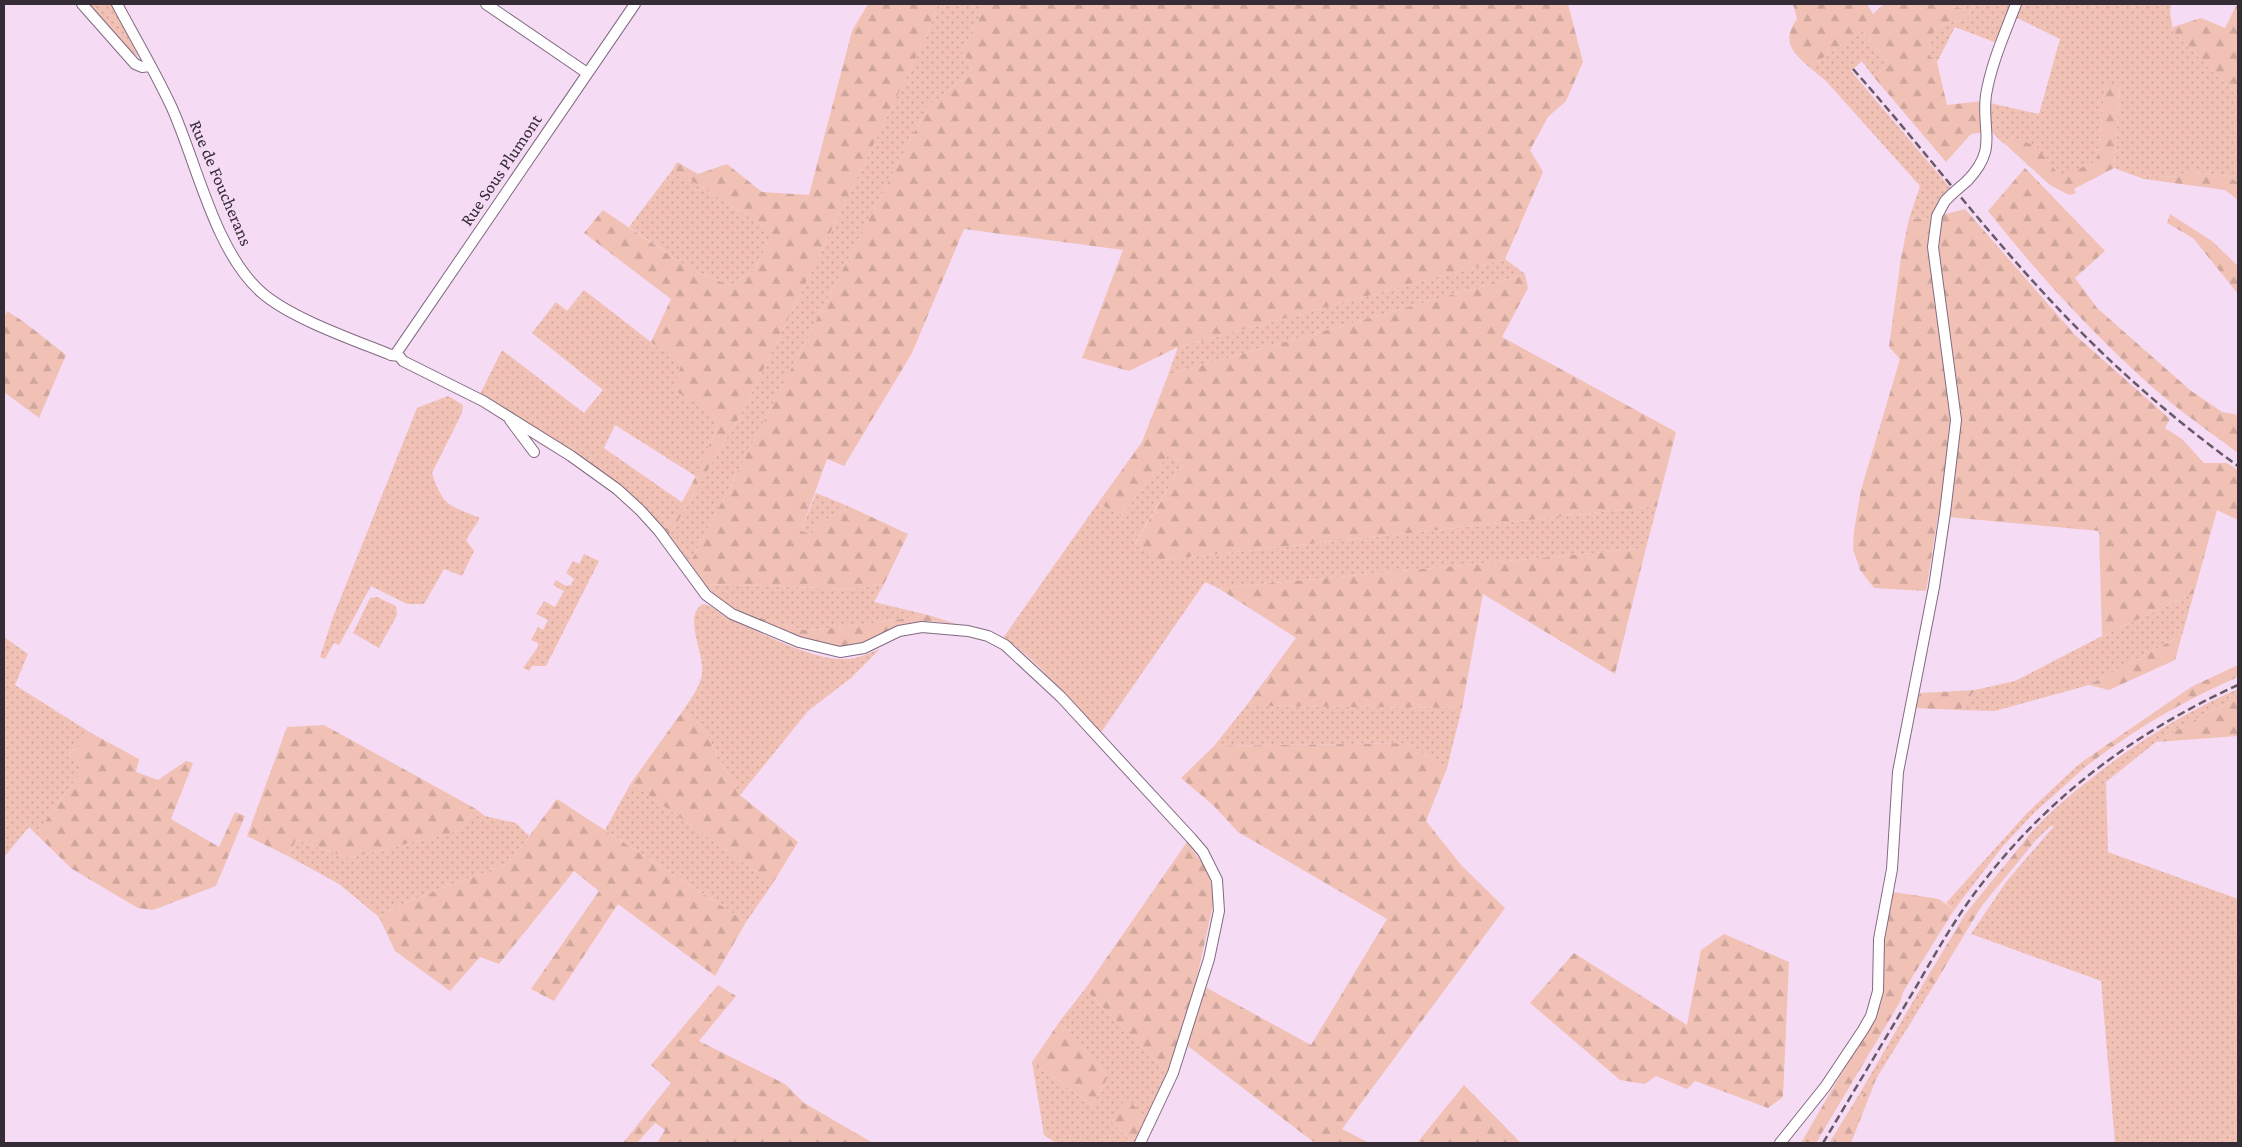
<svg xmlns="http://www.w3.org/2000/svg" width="2242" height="1147" viewBox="0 0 2242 1147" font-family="'Crimson Pro',serif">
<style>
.grass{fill:url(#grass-dots)}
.forest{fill:url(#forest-firs)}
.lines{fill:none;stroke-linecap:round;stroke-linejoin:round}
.street-casing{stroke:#826a81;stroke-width:12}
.street{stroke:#fff;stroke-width:10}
.rail{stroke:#675967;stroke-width:2.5;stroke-dasharray:8 4;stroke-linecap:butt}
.street-bridge-casing{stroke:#826a81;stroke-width:12;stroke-linecap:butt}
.street-bridge{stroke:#fff;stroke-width:10}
.labels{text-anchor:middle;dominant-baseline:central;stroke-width:4.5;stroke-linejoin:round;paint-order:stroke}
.street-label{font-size:18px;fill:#362c36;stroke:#f6dbf5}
</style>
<defs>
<pattern id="grass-dots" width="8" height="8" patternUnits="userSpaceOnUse" patternTransform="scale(1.25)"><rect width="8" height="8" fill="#f1c1b5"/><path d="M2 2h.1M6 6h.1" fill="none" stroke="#cfa69c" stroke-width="1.8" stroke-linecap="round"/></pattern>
<pattern id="forest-firs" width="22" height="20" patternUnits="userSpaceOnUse" patternTransform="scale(1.25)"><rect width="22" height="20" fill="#f1c1b5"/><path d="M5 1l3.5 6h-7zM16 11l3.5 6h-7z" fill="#cfa69c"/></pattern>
</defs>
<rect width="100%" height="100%" fill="#f6dbf5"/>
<path class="grass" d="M89,4H111L138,56L132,53Z
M938,4H986L962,51L973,72L928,106L690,563L669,536L744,409L927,35Z
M1951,4H2171L2170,11L2173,32L2238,96V183L2228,176L2189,171L2178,177L2158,176L2159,181L2144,179L2114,168L2120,87H2105L2098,155L2092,164L2059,176L2052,169L2048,160L2012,137L2005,144C1987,131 1989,124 1990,103L2039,114L2060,39L2017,18L2005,16L1997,43L1955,27L1937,62L1930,56C1926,29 1941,21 1966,21L1971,10L1950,7Z
M1862,31L1890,65L1873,76L1862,61L1851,71L1952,190L1938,204L1931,218L1909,219L1920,186L1826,81L1809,67Z
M673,169L773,232L754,271L730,286L689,268L629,227Z
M1505,259L1525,274L1168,375L1178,347Z
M584,290L651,342L682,363L674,389L719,420L697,477L615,425L604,448L683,503L664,530C614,471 547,434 480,394L502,350L584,413L603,390L532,333L556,302L567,311Z
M448,396L463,405L462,413L432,473C443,507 449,505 480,518L466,540L474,551L462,576L444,569L424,604H407L371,586L339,645L334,643L325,659L320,657L333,617L417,408Z
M1169,454L1183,463L1135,543L1161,560L1657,506L1646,548L1218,588L1205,582L1100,734C1074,707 1034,655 1003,638L1098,503L1121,516Z
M816,493L850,507L818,524L812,534L801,531Z
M584,554L599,561L546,666H532L529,671L523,668L538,647V643L531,640L538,627L543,630L548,620L536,614L544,601L555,607L564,591L553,585L556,580L566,586L571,585L574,579L566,573L573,561L579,564Z
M704,584L851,589L884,584L874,602L928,615L847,627L803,630L758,617L756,619L727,606Z
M2194,593L2182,635L2089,685L1995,711L1960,710L1975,690L2015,681L2102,636Z
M377,597L396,606L397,615L379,648L353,633L370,598Z
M703,604C713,605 721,615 730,619C760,632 814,661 846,659C858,659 869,653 880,649L851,678L808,711L740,795L702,726L682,712C689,701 700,688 702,674C705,655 682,615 703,604Z
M4,637L28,654L15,685L91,733L68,755L84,768L36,834L29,827L4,857Z
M2238,689V699L2214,709L2156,742L2106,782L2108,852L2238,899V1143H2115L2101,981L1971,934L2006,882L2054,826H2051L2036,840L2030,834C2050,811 2074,792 2098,773C2142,739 2187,711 2238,689Z
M1246,706L1462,708L1447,768L1407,743L1214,746Z
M2079,764L2084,768L2034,813L2003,846L1954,910L1946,903L2027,813Z
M631,783L773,883L746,922L605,830Z
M476,809L485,816L516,823L529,836L509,863L409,901L379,917L339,884L288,856L296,840L349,858L458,831Z
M1926,979L1934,985L1876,1079L1872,1078L1860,1100L1857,1098Z
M1085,989L1167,1072L1146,1119L1126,1098L1112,1122L1133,1143H1056L1044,1135L1032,1062L1092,1105L1108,1077L1060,1021Z"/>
<path class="forest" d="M868,4H938L927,35L744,409L669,536L664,530C690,493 703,462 719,420L673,389L682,363L651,342L671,299L584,233L603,210L689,268L730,286L754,271L773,232L673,169L677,162L698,174L727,164L762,192L809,195L852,31Z
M986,4H1568L1583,62L1566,101L1548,117L1530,150L1543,172L1505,259L1178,347L1129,371L1082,358L1123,250L964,229L912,353L844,466L827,459L801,531L812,534L818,524L850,507L908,534L884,584L851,589L704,584L690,563L928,106L973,72L962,51Z
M1792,4H1867L1873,14L1884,4H1951V7L1971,10L1966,21C1941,21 1926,29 1930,56L1937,62L1947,105L1982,101L1983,132L1971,134L1946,162L1873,76L1890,65L1862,31L1809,67C1792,52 1781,41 1797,19L1794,7Z
M2237,4H2238V96L2173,32V27L2201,18L2225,28Z
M2105,86L2120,87L2114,168L2074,189L2076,193L2069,195L2050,185L2005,144L2012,137L2036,146L2059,175L2092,164L2098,155Z
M2025,168L2105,251L2075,278L2097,308L2190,390L2222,412L2238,415V453C2209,431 2178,410 2151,386C2091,332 2038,274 1988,211Z
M2189,171L2228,176L2238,183V200L2225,190L2159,181L2158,176L2178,177Z
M1965,209L2075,335L2170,419L2165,428L2182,439L2204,463H2227L2238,470V520L2217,510L2194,593L2102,636L2099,531L1938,516L1926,591L1874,588L1860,570L1853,549L1854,531L1861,490L1900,359L1889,347L1901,258L1909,219L1931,218Z
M2170,214L2212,241L2238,266V294L2193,238L2167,223Z
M1525,274L1528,288L1502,337L1676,432L1657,506L1161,560L1135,544L1183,463L1169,454L1121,516L1098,503L1142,442L1168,375Z
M7,311L24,322L66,355L39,418L4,392V318Z
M1646,548L1615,674L1483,594L1462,708L1246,706L1296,638L1218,588Z
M928,615L957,624C941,622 924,619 908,624C889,630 862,650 843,649C819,648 779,629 756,619L758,617L803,630L847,627Z
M2182,635L2175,660L2109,690L2089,685Z
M2238,665V677C2182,701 2132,731 2084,768L2079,764L2191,687Z
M1975,690L1960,710L1915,708L1920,693Z
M2238,699V736L2156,742L2214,709Z
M682,712L702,726L740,795L798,842L773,883L631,783Z
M324,725L476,809L458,831L349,858L296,840L288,856L247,836L287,727Z
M91,733L139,759L136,772L158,780L186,761L193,763L171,819L219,847L235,812L245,816L216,886L153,910L138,908L72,869L36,834L84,768L68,755Z
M1407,743L1447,768L1426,821L1461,865L1505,908L1342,1129L1369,1143H1315L1180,1040L1167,1072L1085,989L1187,842L1206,868L1215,896L1196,982L1311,1045L1387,919L1238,832L1213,805L1181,778L1214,746Z
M557,799L746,922L715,976L618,904L554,1001L531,989L599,891L574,871L499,964L480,957L450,991L395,951L379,917L409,901L509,863Z
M2030,834L2036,840L1981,907L1934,985L1926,979L1966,913Z
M1893,892L1939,899L1954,910L1903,992L1900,1002L1816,1143H1801L1877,1012L1884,989L1883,934Z
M1724,934L1789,962L1783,1097L1768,1108L1695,1081L1687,1089L1656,1076L1645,1084L1620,1080L1530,1003L1574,953L1687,1025L1701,950Z
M718,985L736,996L699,1041L785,1084L804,1103L873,1143H657L665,1130L655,1123L637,1143H623L671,1083L651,1065Z
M1060,1021L1108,1077L1092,1105L1032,1062Z
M1872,1077L1876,1079L1851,1143H1829L1857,1098L1861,1099Z
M1464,1085L1521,1143H1417Z
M1126,1097L1146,1119L1133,1143L1112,1122Z"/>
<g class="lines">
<g class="street-casing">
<path id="street" d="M82,4L135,64L142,67L150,66
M117,4C135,38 156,73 172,108C197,164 215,251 261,292C290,318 354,340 391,355L399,356L403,361L483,401L571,456L617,489L640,510L659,531L706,595L732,614L799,642L840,652L864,648L899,631L922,627L968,631L988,636L1005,645L1061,697L1191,838L1203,852L1217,880L1219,911L1209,959L1173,1073L1140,1143
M486,4L587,73
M1967,181C1999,148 1981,131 1986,95C1991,64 2005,33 2016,4
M395,355L635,4
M510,420L534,452
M1780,1143L1825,1087L1863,1030L1871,1016L1878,991L1879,939L1892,869L1898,772L1934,587L1945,513L1956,420L1933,247L1937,216L1945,201L1952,194"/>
</g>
<use href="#street" class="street"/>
<path class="rail" d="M1853,69C1917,141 1975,218 2040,289C2100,355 2166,414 2238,466
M1823,1143C1854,1091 1885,1039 1916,987C1938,949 1960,910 1988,876C2054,792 2141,729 2238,685"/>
<g class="street-bridge-casing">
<path id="street-bridge" d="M1952,194L1967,181"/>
</g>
<use href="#street-bridge" class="street-bridge"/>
</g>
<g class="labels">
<g class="street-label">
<text transform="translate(501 170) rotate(-56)">Rue Sous Plumont</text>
<text transform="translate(221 183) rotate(67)">Rue de Foucherans</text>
</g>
</g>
<rect width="2242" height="1147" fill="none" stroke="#362c36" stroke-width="10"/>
</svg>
